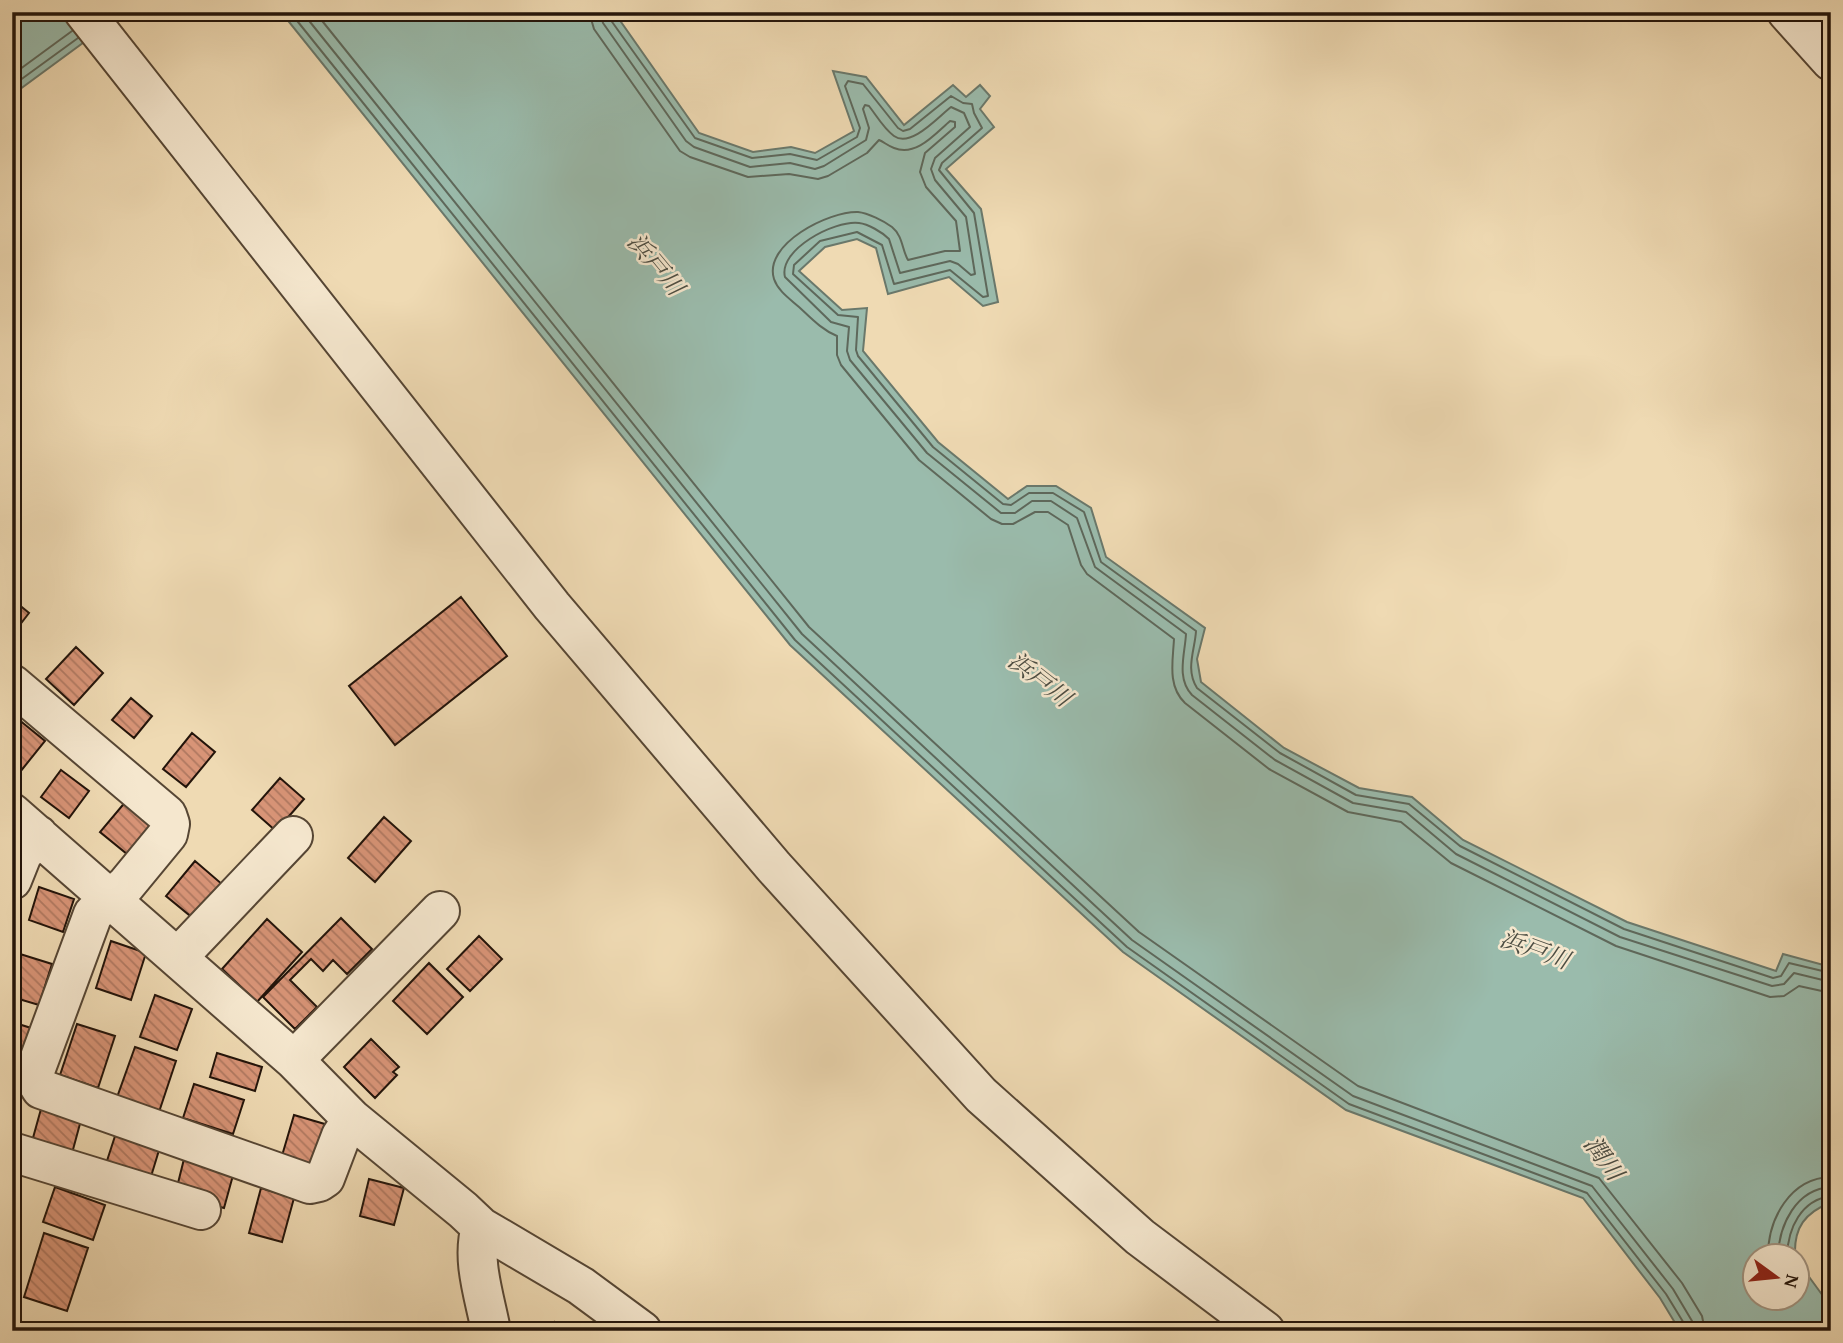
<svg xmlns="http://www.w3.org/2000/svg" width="1843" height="1343" viewBox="0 0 1843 1343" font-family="'Gentium Book Plus','Noto Serif JP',serif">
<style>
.water{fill:#9abbac;stroke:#6a786b;stroke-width:2}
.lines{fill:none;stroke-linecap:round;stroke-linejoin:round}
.shore{stroke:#5e685b;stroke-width:2}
.building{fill:url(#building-back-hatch);stroke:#23140a;stroke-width:2}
.minor-casing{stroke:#564634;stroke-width:42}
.minor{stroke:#f5e7ce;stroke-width:38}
.labels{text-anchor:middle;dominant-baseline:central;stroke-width:5;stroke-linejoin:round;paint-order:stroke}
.water-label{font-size:24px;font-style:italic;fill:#4d4e43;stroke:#f5e7ce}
</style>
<defs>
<pattern id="building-back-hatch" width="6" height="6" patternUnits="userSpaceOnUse" patternTransform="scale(1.75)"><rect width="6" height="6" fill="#d89477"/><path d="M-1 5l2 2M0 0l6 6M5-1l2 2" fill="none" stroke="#af7860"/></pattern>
</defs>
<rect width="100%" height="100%" fill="#efdab3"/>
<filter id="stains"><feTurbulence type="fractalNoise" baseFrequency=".00286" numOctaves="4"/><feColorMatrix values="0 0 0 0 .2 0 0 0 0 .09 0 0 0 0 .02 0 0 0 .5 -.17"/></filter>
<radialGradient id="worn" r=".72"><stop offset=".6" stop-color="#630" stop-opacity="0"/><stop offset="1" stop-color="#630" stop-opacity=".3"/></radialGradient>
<path class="water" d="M12,12H125L12,95Z
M281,12H614L699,133L753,152L791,147L815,153L854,131L833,71L866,77L904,125L953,85L966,97L980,85L990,96L980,109L994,127L946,169L981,209L998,302L983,306L949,277L888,294L876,248L857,239L825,247L799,271L842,310L867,308L863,351L938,442L1008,499L1027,486H1056L1091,508L1106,557L1205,628L1197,659L1201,682L1284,748L1359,788L1412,797L1463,840L1627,922L1776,971L1783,954L1831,967V1202C1805,1213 1794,1227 1795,1255L1756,1256V1298H1798V1263L1801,1272L1807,1274L1831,1307V1331H1680L1660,1298L1583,1198L1346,1110L1123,952L790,645Z"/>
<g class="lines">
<path class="shore" d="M290,12L795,640L1127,947L1349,1104L1587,1193L1666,1294L1685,1325L1686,1331
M302,12L802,634L1132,940L1353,1096L1592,1186L1673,1289L1692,1321L1694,1331
M315,12L809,627L1139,932L1358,1086L1599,1178L1682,1283L1702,1316L1705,1331
M589,12L594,29L680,151L690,157L748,177L789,174L818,179L828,176L867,153L879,140C884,142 888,146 894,148C916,157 935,134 950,121L955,122V127L925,153L920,172L926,187L956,221L960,251H945L908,260C902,250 903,236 892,227C884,221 868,213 858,212C829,211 763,244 774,279C778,291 790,299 799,307C811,318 822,330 837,336V355L841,365L919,460L991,519L1002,524H1013L1035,512H1048L1068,525L1081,565L1087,574L1174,639C1173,660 1167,686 1185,703L1269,769L1348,812L1401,822L1451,863L1616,946L1770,997L1784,996L1799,986L1831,993
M600,12L603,23L686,141L694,147L750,167L790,163L815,169L824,166L866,140L869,128L863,109L865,105L869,106C876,115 884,129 894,136C911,148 938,117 951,107L964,113L970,127L935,158L931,169L935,180L966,217L975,274L971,275L958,264L950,261L900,273L889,239C882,232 868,224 859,223C834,220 778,250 785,277L831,322L849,327L847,351L850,360L927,453L1001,513H1015L1032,501H1051L1077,518L1095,567L1186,634C1185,654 1176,678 1192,695L1275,760L1353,803L1406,812L1456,854L1620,937L1772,986L1784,984L1794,973L1831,982
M609,12L610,19L695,138L752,158L790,154L817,160L857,137L860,128L845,86L848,81L863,84L898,128L903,131L910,129L951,96L963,103L972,104L974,113L982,128L942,163L939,170L974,213L988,296L983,297L950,270L894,284L882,245L857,232L820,241L794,265L793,274L838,315L858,317L856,350L858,356L933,447L1003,504L1011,505L1029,493H1053L1084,512L1101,562L1196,631C1195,650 1185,669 1197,688L1280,753L1356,795L1409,804L1460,846L1624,929L1773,978L1781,976L1789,963L1831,973
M12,75L72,31
M12,86L78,38
M1768,1256C1768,1219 1790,1178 1831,1177
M1778,1256C1779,1225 1796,1189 1831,1187
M1787,1256C1788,1228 1801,1200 1831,1196"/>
</g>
<path class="building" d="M461,597L507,656L395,745L349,686Z
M12,599L29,613L12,635Z
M76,647L103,673L74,705L46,679Z
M131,698L152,716L134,738L112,720Z
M18,719L45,741L20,772L12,766V726Z
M192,733L215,752L186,787L163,769Z
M61,770L89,791L69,818L41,797Z
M280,778L304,799L276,831L252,810Z
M127,800L154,822L127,854L100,832Z
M384,817L411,841L375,882L348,858Z
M195,861L223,885L194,919L166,896Z
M39,887L74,899L63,932L29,920Z
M341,918L372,949L347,974L333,960L323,971L311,959L290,980L317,1007L295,1029L263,997Z
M267,919L302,952L257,1002L222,969Z
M479,936L502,959L470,991L447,969Z
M111,941L146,953L131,1000L96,988Z
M20,954L52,964L39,1005L12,997V978Z
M429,963L463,997L427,1034L393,1001Z
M155,995L192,1009L177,1050L140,1037Z
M12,1022L31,1028L18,1069L12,1067Z
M77,1024L115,1036L98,1088L60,1075Z
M371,1039L399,1067L393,1072L397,1075L375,1098L344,1067Z
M135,1047L176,1061L157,1118L115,1103Z
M217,1053L262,1067L255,1091L210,1077Z
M194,1084L244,1100L233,1134L183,1118Z
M41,1109L81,1120L71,1157L31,1145Z
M294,1115L335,1127L322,1172L281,1159Z
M116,1133L160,1147L149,1183L104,1170Z
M185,1155L235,1168L224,1208L175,1195Z
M369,1179L404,1188L394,1225L360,1216Z
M55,1187L105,1205L93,1240L43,1222Z
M261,1188L294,1198L282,1242L249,1233Z
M44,1233L88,1248L67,1311L24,1297Z
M555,1322L569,1331H550Z"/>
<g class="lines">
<g class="minor-casing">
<path id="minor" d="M84,12L552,606L774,867L981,1095L1140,1237L1265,1331
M1787,12L1831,61
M12,684L167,815L170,824L168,834L126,885L93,914L35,1071L36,1081L41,1089L310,1184L319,1182L325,1178L341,1136L352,1119
M12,813L294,1060L352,1119L463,1210L481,1227C471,1260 485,1298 491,1331
M12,880L22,855L38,835
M178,957L293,836
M294,1060L440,911
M12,1152L201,1210
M481,1227L581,1286L642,1331"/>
</g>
<use href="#minor" class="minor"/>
</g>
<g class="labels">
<g class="water-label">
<text transform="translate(656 264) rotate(50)">浜戸川</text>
<text transform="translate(1040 679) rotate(38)">浜戸川</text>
<text transform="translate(1535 949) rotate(20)">浜戸川</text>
<text transform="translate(1604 1158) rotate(54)">潤川</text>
</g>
</g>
<rect width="1843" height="1343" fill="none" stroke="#efdab3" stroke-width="42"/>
<rect x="14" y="14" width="1815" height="1315" fill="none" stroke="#23140a" stroke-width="3.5"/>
<rect x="21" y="21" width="1801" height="1301" fill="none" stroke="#23140a" stroke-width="2"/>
<g transform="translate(1776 1277) rotate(105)"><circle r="33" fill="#f5e7ce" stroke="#a19380" stroke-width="2"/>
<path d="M0-5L12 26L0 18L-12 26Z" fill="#8f2418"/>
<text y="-10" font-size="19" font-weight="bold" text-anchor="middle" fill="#23140a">N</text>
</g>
<rect width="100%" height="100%" filter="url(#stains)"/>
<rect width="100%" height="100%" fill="url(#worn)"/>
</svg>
